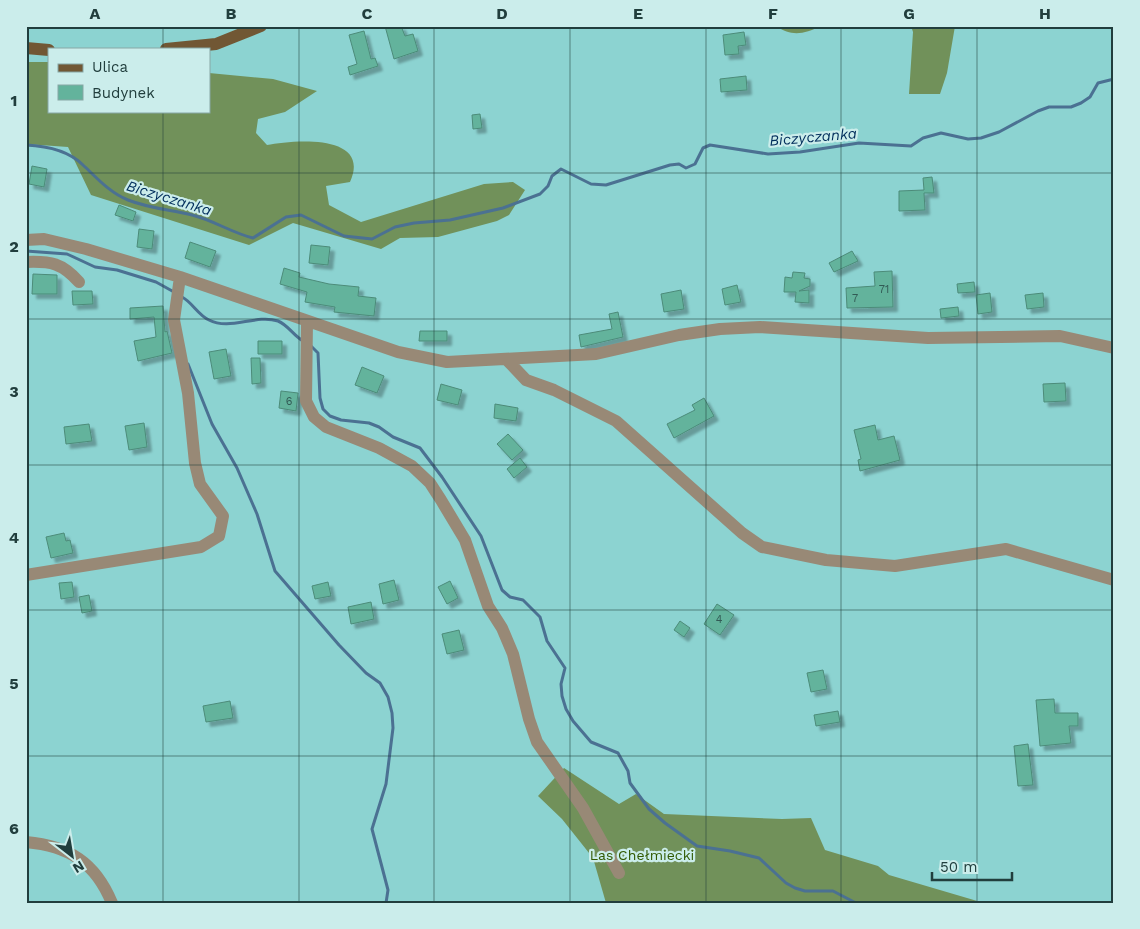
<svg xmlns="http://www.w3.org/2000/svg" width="1140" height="929" viewBox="0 0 1140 929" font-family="'Work Sans',sans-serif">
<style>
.forest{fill:#71915a}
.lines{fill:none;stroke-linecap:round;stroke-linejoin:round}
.stream{stroke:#4b7192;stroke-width:3}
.building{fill:#63b39c;stroke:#4c8b79;filter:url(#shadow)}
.minor{stroke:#988976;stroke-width:12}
.major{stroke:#715734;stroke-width:12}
.grid{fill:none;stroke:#213e3d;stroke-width:1;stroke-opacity:0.55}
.labels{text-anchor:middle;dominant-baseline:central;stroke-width:4.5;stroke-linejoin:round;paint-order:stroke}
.number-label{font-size:11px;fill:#325b55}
.park-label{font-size:14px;fill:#315902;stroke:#cbedeb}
.water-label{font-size:15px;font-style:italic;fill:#002d5b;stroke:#cbedeb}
.neatline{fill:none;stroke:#213e3d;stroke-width:2}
.grid-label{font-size:16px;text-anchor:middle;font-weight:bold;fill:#213e3d}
</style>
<defs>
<filter id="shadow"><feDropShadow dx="4.5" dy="4.5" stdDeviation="1" flood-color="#0004"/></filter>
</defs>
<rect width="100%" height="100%" fill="#8cd3d1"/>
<path class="forest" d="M776,26H821C804,34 792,37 776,26Z
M911,26H955L947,73L940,94H909L913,32Z
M26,62H49V111H209V73L273,79L317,91L285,112L258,119L256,133L267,145C293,140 372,133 350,182L326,186L329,205L361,222L484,184L513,182L525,190L509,215L497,221L438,237L400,238L381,249L293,223L249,245L91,195L68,147L26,144Z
M564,768L619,804L636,794L664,814L782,819L811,818L825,850L878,866L889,875L984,903H606L593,858L562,819L538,796Z"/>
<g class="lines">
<path class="stream" d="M26,145C47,146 68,150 83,165C97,178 110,193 128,200C148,208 171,210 192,215C213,220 232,233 253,238L286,217L301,215L344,236L372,239L395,227L414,223L450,220L503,208L540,194L548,186L552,176L561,169L591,184L606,185L670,165L679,164L686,168L695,164L703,148L710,145L768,154L800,152L859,143L911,146L923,138L941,133L968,139L981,138L999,132L1038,111L1049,107H1071L1081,103L1090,97L1098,83L1114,79
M26,251L67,254L95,267L117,270L156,282L174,292
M182,297C192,302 198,315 209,320C230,331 255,314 278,321C288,325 293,335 303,341
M310,345L318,353L320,398L323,409L330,416L341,420L369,423L379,427L393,437L420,448L442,477L481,536L502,590L510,597L523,600L540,617L547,641L565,668L561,684L562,696L566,709L573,721L591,742L618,753L628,771L630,783L649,809L665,823L697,846L730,851L759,858L786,883L795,888L805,891H833L856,903
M188,364L212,424L237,468L257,514L275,571L339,645L366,673L380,683L388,697L392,713L393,728L386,784L372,829L388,890L386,903"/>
</g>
<path class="building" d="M385,26H401L405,36L413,34L418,51L394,59Z
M364,31L371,59L375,58L378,66L350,75L348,67L357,64L349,35Z
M744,32L746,45L738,46L739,54L725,55L723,35Z
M746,76L747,90L721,92L720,79Z
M480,114L482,128L473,129L472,115Z
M32,166L47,169L44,187L29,184Z
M932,177L934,193H924L925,210L899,211V191L924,190L923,178Z
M119,205L136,212L133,221L115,215Z
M139,229L154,231L152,249L137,247Z
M190,242L216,251L210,267L185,258Z
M311,245L330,247L328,265L309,263Z
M852,251L858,261L834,272L829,263Z
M284,268L300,273L299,277L329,284L359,287L358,296L376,298L374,316L334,312L335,307L305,302L307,292L280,284Z
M892,271L893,307L847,308L846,288L875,286L874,272Z
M793,272L805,273L804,278L810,279V286L799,291L809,290V303L795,302L796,292H784L785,277L792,278Z
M33,274L57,275V294H32Z
M974,282L975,292L958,293L957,284Z
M737,285L741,302L725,305L722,289Z
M681,290L684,309L664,312L661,294Z
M72,291H92L93,304L73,305Z
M990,293L992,312L978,314L976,295Z
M1043,293L1044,307L1027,309L1025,295Z
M163,306L165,332L167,331L172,353L138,361L134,341L156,337L154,317L130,319V308Z
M958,307L959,316L941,318L940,309Z
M618,312L623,337L581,347L579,335L612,329L609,314Z
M420,331H447V341H419Z
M258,341H282V354H258Z
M226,349L231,376L214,379L209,352Z
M251,358H260L261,383L252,384Z
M362,367L384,376L377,393L355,385Z
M1065,383L1066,401L1044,402L1043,384Z
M441,384L462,390L458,405L437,400Z
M281,391L298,393L296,411L279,408Z
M704,398L714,416L674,438L667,424L695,410L692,405Z
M495,404L518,408L516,421L494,418Z
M144,423L147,447L129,450L125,426Z
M89,424L92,441L66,444L64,427Z
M875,425L878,440L894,436L900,460L860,471L858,460L861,459L854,430Z
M508,434L523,450L512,460L497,444Z
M520,458L527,467L514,478L507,469Z
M64,533L66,541L70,540L73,553L51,558L46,537Z
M394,580L399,600L383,604L379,584Z
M450,581L458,598L447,604L438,587Z
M72,582L74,597L61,599L59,583Z
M328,582L331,596L315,599L312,586Z
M89,595L92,611L82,613L79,597Z
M371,602L374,619L351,624L348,607Z
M717,604L734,615L720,635L704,624Z
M680,621L690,628L684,637L674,630Z
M459,630L464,650L447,654L442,634Z
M823,670L827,689L811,692L807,673Z
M1054,699L1055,713H1078V726H1069L1071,743L1040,746L1036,700Z
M230,701L233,718L206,722L203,706Z
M838,711L840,722L816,726L814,715Z
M1028,744L1033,785L1018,786L1014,746Z"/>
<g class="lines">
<path class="minor" d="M26,240L44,239L86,249L180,277L398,352L447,362L596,354L679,335L720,329L760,327L928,338L1060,336L1114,348
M26,262C51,261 62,263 79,282
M307,321L306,401L314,417L326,427L379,448L412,466L430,483L441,500L465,540L488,606L502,628L513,654L529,719L537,742L583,808L619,873
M507,360L526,380L554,390L616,421L742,533L762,547L826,560L895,566L1006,549L1114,580
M26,575L201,547L219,536L223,516L200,484L195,463L188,393L174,320L180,277
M26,842C69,846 95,862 112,903"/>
<path class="major" d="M26,48L49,50
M166,49L216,44L261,26"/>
</g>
<path class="grid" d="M163,26V49M299,26V903M434,26V903M570,26V903M706,26V903M841,26V903M977,26V903M163,111V903M26,173H1114M26,319H1114M26,465H1114M26,610H1114M26,756H1114"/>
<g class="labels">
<g class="number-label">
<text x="884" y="289">71</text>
<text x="855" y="298">7</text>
<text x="289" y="401">6</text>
<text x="719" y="619">4</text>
</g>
<g class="park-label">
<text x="642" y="855">Las Chełmiecki</text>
</g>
<g class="water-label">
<text transform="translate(813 137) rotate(-5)">Biczyczanka</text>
<text transform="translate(169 198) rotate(17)">Biczyczanka</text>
</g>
</g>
<rect width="1140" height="929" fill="none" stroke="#cbedeb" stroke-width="55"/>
<rect x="48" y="48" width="162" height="65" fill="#cbedeb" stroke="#87a7a5"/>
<rect x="58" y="64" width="25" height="8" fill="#715734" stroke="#87a7a5"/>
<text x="92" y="72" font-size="15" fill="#213e3d">Ulica</text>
<rect x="58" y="85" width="25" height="15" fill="#63b39c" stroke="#87a7a5"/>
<text x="92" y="98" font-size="15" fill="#213e3d">Budynek</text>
<g transform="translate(72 856) rotate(149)" stroke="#cbedeb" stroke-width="4" paint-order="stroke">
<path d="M0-4L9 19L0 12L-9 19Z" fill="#213e3d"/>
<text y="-8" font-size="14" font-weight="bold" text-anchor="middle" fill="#213e3d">N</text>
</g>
<path d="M932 872v8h80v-8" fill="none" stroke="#213e3d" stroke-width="2.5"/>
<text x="940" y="872" font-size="15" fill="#213e3d" stroke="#cbedeb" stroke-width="4" paint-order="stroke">50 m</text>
<rect x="28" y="28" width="1084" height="874" class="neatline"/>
<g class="grid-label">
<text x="95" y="19">A</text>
<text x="231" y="19">B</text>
<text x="367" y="19">C</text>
<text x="502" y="19">D</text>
<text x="638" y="19">E</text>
<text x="773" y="19">F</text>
<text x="909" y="19">G</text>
<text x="1045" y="19">H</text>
<text x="14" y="106">1</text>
<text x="14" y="252">2</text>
<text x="14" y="397">3</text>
<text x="14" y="543">4</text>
<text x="14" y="689">5</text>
<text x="14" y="834">6</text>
</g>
</svg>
